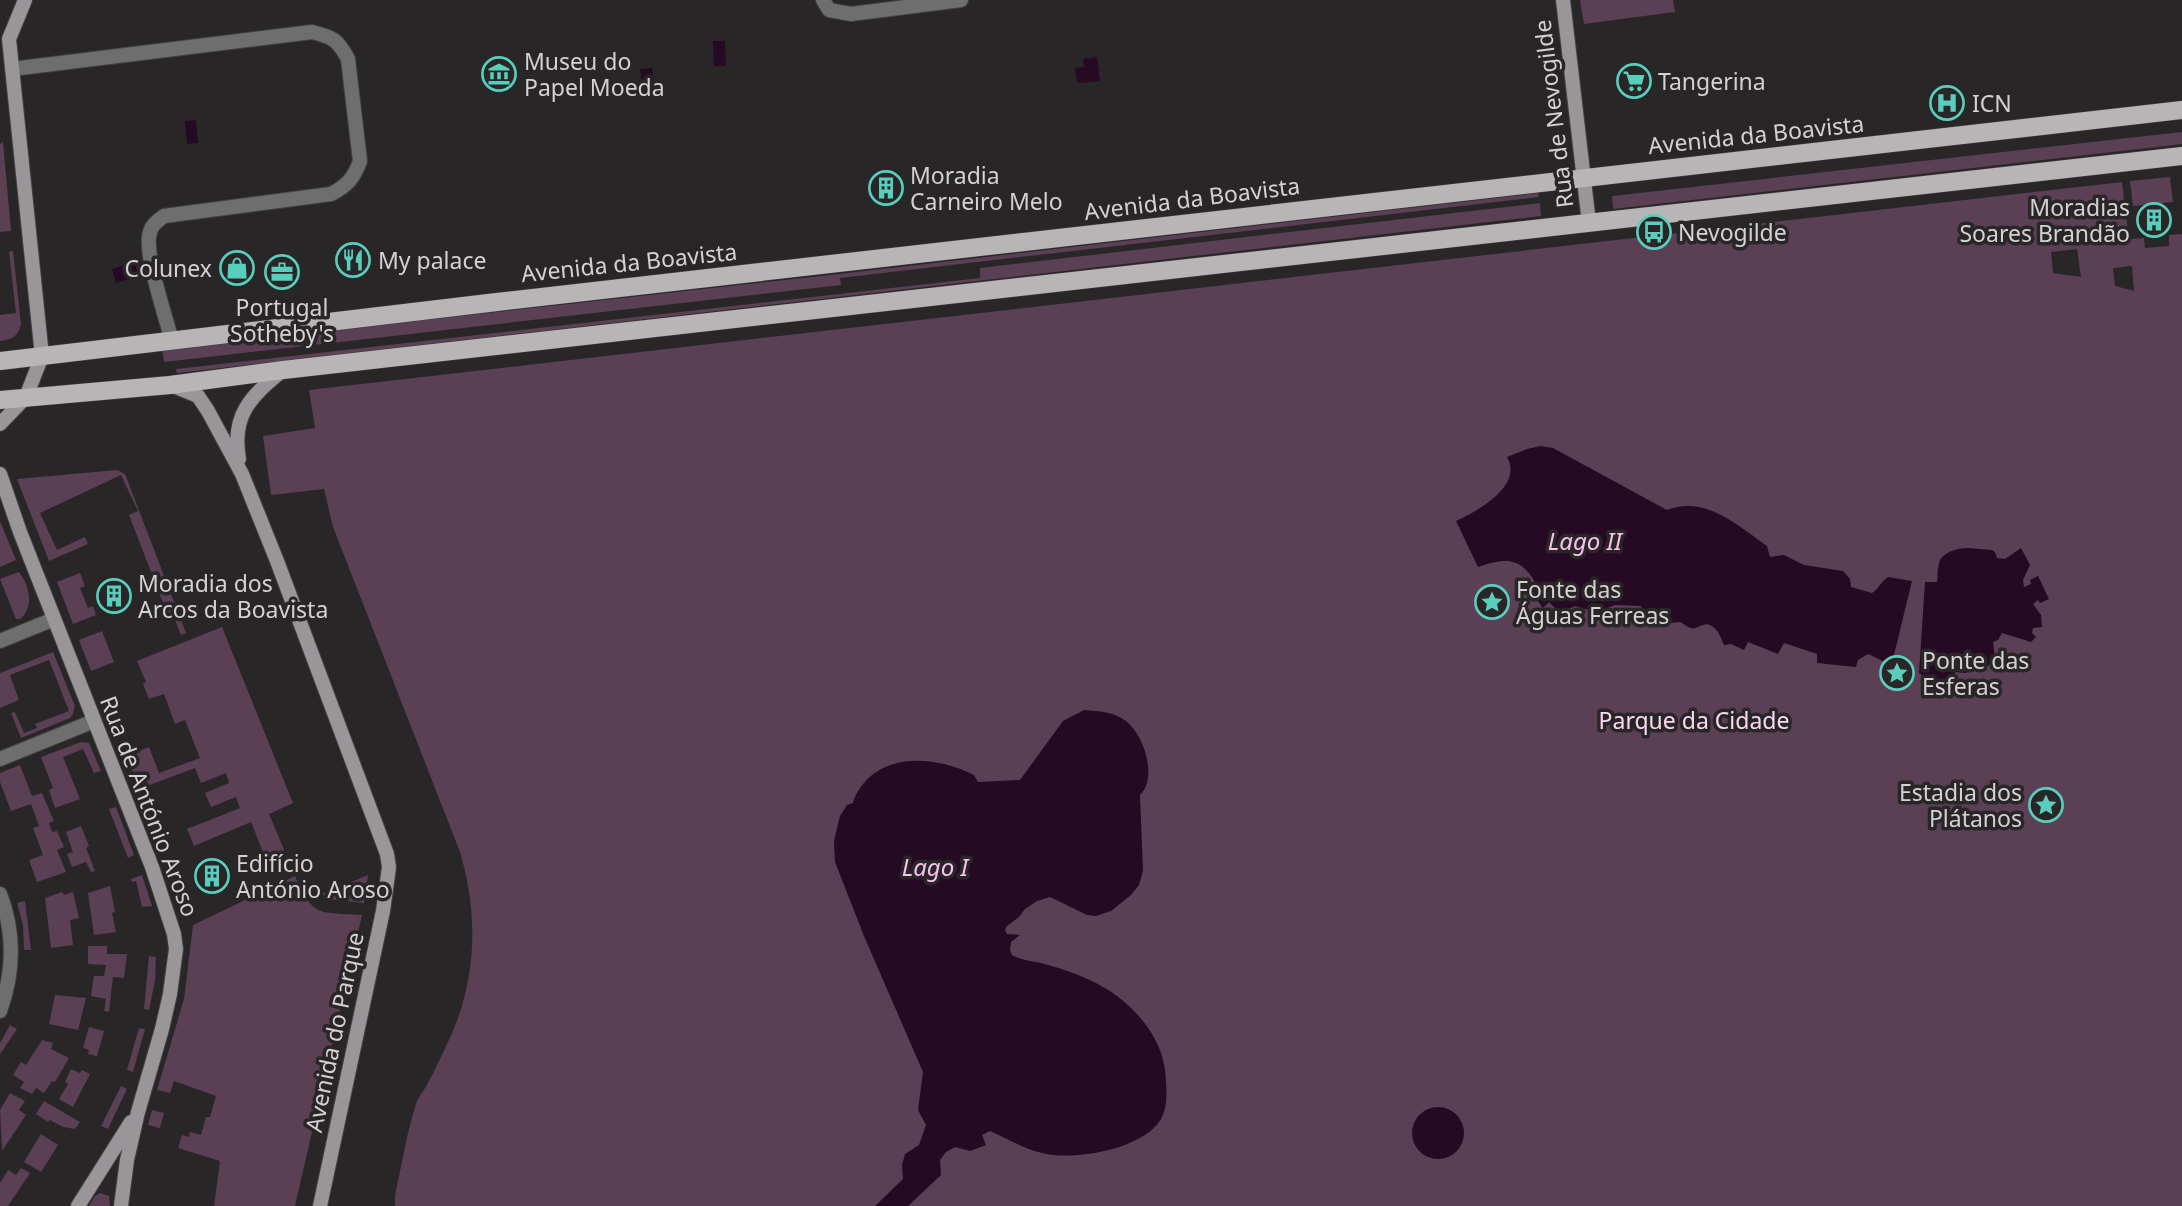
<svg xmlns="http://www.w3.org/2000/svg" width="2182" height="1206" viewBox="0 0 2182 1206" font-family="'Noto Sans',sans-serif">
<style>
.green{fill:#5a3f55;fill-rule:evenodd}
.water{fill:#260a23}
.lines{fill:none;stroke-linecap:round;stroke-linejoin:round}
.street-casing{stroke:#444143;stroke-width:16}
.secondary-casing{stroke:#444143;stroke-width:16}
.primary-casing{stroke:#444143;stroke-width:19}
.street{stroke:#6f6e6f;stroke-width:14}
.secondary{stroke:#989698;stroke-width:14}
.primary{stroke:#b8b5b7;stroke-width:18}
.labels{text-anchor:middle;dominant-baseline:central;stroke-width:7;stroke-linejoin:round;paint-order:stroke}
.poi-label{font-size:23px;fill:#d3d1d3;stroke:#292628;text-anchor:start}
.street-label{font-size:23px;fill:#d3d1d3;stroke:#292628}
.park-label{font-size:23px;fill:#fbd7f4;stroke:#292628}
.water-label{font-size:24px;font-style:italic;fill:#fabfef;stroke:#292628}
</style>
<rect width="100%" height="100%" fill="#292628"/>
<path class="green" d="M1580,0H1673L1675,12L1584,24Z
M2182,132V144L1613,209L1612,196Z
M3,142L11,231L0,232V144Z
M2170,177L2173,202L2133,206L2130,181Z
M2122,182L2129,239L2144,238L2145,248L2169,246V235L2182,234V1206H395V1195C402,1165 407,1130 417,1101C420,1095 425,1089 428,1083C435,1070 441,1057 447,1044C477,983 479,916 460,852L333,527L324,489L271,495L263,436L315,428L309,390ZM2077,249L2081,277L2053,273L2051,252ZM2132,266L2134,291L2115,286L2113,268Z
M1538,193L1539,197L840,278L841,285L164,362L162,349L839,274Z
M1540,203L1541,216L177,373L176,369L980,278V268Z
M13,251L21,324C19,336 11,340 0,341V315L16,313L9,252Z
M117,470L125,474L186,633L181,635L173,615L168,616L129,515L138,511L121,475L40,513L57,550L85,537L88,544L49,561L17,479Z
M0,521L16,560L0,567Z
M19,572C29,585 35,607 20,619H16L0,579Z
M80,573L85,586L80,588L88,608L93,606L96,615L73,624L57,582Z
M222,627L293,803L269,814L290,864L271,872L251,822L194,846L187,829L240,808L236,797L211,807L205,793L229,783L226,773L201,783L195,768L139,789L126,756L149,747L159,773L200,758L185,720L175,724L164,694L149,699L143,684L146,682L137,661Z
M102,631L114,662L91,671L79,640Z
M53,652L75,706L73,714L70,718L21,738L11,713L15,712L24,733L37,728L35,724L69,711L49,660L10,675L19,700L0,708V673Z
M81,742L89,743L101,771L94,773L83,749L63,757L80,799L55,808L49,790L53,788L41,757Z
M20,765L32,796L42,793L54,821L49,823L52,832L57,831L64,847L57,850L66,872L37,882L29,860L43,855L33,828L39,826L31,804L11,811L0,782V773Z
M116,807L134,855L128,858L109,809Z
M81,826L89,846L86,848L95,871L91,872L86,862L72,867L67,854L73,852L66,832Z
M142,875L152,906L142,907L136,881L132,882L131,879Z
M368,875L364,903L328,899L322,894Z
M295,876C313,918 319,912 362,915L295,1206H214L220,1161L178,1148L182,1135L189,1137L190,1132L201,1135L206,1117H210L216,1096L174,1081L170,1093L157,1090L184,999L193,925Z
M110,886L115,912L112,913L116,932L94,935L88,893Z
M62,892L64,895L73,892L79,918L70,920L73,945L51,948L45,898Z
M25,901L31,950H24L23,925L17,903Z
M88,946H107V954H127L124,978L113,977L109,1012L104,1011L106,999L91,996L94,976H104L106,965L88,964Z
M149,956L156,957L155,980L149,1010L144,1009Z
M55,995L86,998L78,1030L49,1024Z
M10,1025L17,1029L0,1054V1043Z
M89,1027L104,1031L97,1056L88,1054L89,1050L83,1048Z
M139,1028L145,1029L133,1072L127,1070Z
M42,1040L53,1043L51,1049L69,1058L55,1082L52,1081L44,1093L36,1088L32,1094L20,1088L24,1082L13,1075L21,1062L26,1065Z
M71,1069L80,1073L82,1070L90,1074L73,1107L59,1099L68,1084L65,1082Z
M121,1086L127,1089L108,1129L101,1126Z
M10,1093L25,1101L19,1110L26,1115L2,1151L0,1110Z
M44,1101L80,1122L75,1129L63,1127L50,1120L48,1122L36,1114Z
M152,1110L164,1113L160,1128L148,1125Z
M41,1134L58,1145L41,1172L24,1162Z
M21,1168L30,1173L8,1206H0V1183L8,1170L16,1175Z
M100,1193L109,1196L110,1206H89L95,1196Z"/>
<path class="water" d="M713,41H725L726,66H714Z
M1097,57L1100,81L1077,83L1075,68L1084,67L1083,59Z
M652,68L655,89L643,90L640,69Z
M196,120L198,143L187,144L185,121Z
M134,262L139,276L116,283L112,269Z
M1540,446L1553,448L1667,510C1705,495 1737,525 1767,546L1770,557L1784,555L1804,565L1843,571L1850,579L1851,587L1872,593C1879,589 1881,581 1888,577L1912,581L1893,659L1885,662L1868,654L1858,660L1856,667L1817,663V654L1784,643L1778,654L1748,642L1744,650L1731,644L1724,645C1720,636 1718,627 1707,624C1691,628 1696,632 1680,622L1671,623L1667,618L1653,615L1640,606L1615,605L1605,609L1596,605L1589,610L1575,606L1564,611L1557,610L1549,602L1543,608L1528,587L1535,582C1520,556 1504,558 1478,567L1456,521C1476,512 1524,486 1507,457L1527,449Z
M1968,548L1992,550L1995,552L1997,558L2005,559L2021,548L2030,565L2023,580L2024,587L2031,584L2030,580L2038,576L2049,599L2040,603L2038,600L2033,604L2041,615L2042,627L2033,628L2032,633L2036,637L2031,642L2002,633L1998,640L1993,642L1995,657L1986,668L1975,664L1966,673L1956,672L1949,679L1929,680L1919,673L1925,582H1937C1938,576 1937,570 1939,564C1941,552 1958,548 1968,548Z
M1084,710C1099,711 1114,712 1126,721C1144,735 1158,778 1140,795L1143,871L1139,885L1131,895L1111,911L1096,916L1087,915L1050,897L1037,901L1025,909L1019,917L1007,926L1005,930L1007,934L1020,935L1011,942L1010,950L1012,955C1022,961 1036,961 1048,965C1080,974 1112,987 1135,1012C1154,1032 1166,1055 1166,1083C1167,1095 1167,1108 1161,1119C1144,1148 1084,1158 1054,1155C1031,1153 1010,1140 990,1131L982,1135L986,1145L970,1151L955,1147L946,1152L940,1160L941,1175L908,1206H875L903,1179L902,1165L905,1154L919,1145L926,1125L918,1110L923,1072L864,936L835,862L834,841L837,828L840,816L847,805L853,803C855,795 858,791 863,784C890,751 940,758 974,775L978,782L1020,780L1063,721Z
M1412 1133a26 26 0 1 1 52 0a26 26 0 1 1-52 0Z"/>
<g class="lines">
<g class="street-casing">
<path id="street" d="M823,0L829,10L851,14L961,0
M12,69L312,32C333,37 338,40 348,59L360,161C354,178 347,186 331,194L164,216C156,222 150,226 149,237C146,259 166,318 172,341
M0,641L54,619
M0,759L94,721
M0,894C15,933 14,972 0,1011"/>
</g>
<g class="secondary-casing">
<path id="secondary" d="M1563,0L1589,223
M171,385L198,396L208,411L242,474L277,561L387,854L389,867L383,911L320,1206
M0,424L26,397L42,356L9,39L25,0
M239,459C231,415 251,396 283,370
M0,474L20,532L152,867L174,934L176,949L170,994L162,1029L138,1112L127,1160L121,1206
M78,1206L131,1122"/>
</g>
<g class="primary-casing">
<path id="primary" d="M0,361L497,302L2182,110
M0,400L170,385L283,370L2182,156"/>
</g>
<use href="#street" class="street"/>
<use href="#secondary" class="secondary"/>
<use href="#primary" class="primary"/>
</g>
<defs>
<g id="museum-ring" transform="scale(1.75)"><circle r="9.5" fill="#292628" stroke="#5acebd" stroke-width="1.5"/><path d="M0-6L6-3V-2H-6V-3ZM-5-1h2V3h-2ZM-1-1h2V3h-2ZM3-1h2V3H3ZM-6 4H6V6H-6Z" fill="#5acebd"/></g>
<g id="supermarket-ring" transform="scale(1.75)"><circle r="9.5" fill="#292628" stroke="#5acebd" stroke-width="1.5"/><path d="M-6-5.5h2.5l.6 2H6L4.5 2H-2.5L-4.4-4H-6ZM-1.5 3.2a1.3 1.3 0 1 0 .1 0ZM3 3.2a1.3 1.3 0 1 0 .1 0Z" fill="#5acebd"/></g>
<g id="hospital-ring" transform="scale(1.75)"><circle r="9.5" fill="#292628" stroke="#5acebd" stroke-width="1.5"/><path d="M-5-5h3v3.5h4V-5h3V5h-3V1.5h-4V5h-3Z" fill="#5acebd"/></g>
<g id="building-ring" transform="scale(1.75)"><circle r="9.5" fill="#292628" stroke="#5acebd" stroke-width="1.5"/><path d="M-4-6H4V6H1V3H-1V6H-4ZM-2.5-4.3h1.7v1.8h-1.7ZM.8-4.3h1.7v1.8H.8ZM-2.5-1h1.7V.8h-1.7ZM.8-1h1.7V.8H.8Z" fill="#5acebd"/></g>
<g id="bus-ring" transform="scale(1.75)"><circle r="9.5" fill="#292628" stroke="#5acebd" stroke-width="1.5"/><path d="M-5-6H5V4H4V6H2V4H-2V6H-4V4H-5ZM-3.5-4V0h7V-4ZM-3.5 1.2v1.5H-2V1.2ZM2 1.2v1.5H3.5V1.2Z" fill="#5acebd"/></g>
<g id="restaurant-ring" transform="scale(1.75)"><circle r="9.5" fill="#292628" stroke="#5acebd" stroke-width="1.5"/><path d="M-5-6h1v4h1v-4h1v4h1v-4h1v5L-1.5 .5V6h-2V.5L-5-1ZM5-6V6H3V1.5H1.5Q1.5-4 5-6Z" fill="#5acebd"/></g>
<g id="shop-ring" transform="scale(1.75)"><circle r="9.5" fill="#292628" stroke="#5acebd" stroke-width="1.5"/><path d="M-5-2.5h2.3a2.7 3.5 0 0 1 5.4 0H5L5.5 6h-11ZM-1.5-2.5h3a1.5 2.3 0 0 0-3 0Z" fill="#5acebd"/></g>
<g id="office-ring" transform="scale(1.75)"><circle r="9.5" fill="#292628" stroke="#5acebd" stroke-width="1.5"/><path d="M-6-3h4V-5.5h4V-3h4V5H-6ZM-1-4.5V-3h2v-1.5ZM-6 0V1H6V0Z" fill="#5acebd"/></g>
<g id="sight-ring" transform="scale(1.75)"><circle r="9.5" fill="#292628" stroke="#5acebd" stroke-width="1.5"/><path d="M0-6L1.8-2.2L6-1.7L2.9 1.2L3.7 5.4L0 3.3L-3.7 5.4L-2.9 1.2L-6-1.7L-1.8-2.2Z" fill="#5acebd"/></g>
</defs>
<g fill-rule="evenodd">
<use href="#museum-ring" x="499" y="74"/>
<use href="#supermarket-ring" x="1634" y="81"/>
<use href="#hospital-ring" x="1947" y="103"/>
<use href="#building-ring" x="886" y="188"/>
<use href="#building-ring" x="2154" y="220"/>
<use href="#bus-ring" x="1654" y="232"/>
<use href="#restaurant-ring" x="353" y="260"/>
<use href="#shop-ring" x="237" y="268"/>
<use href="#office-ring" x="282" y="272"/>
<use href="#building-ring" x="114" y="596"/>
<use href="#sight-ring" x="1492" y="602"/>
<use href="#sight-ring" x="1897" y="673"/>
<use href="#sight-ring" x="2046" y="805"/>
<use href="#building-ring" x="212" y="876"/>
</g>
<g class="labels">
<g class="poi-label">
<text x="524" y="61">Museu do<tspan x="524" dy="26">Papel Moeda</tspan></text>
<text x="1658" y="81">Tangerina</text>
<text x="1972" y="103">ICN</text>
<text x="910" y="175">Moradia<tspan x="910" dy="26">Carneiro Melo</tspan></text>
<text x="2130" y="207" text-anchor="end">Moradias<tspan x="2130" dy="26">Soares Brandão</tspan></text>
<text x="1678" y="232">Nevogilde</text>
<text x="378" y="260">My palace</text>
<text x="212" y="268" text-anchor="end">Colunex</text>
<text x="282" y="307" text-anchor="middle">Portugal<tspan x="282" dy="26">Sotheby's</tspan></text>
<text x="138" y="583">Moradia dos<tspan x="138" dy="26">Arcos da Boavista</tspan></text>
<text x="1516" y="589">Fonte das<tspan x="1516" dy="26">Águas Ferreas</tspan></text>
<text x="1922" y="660">Ponte das<tspan x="1922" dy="26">Esferas</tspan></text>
<text x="2022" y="792" text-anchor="end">Estadia dos<tspan x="2022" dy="26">Plátanos</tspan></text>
<text x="236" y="863">Edifício<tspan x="236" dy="26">António Aroso</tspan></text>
</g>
<g class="street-label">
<text transform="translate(1553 114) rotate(-97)">Rua de Nevogilde</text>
<text transform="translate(1756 134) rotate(-6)">Avenida da Boavista</text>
<text transform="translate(1192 198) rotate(-7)">Avenida da Boavista</text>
<text transform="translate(629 262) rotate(-6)">Avenida da Boavista</text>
<text transform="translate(150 806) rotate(69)">Rua de António Aroso</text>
<text transform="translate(334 1032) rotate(-78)">Avenida do Parque</text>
</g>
<g class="park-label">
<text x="1694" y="720">Parque da Cidade</text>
</g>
<g class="water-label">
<text x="1585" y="540">Lago II</text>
<text x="935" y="866">Lago I</text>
</g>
</g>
</svg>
